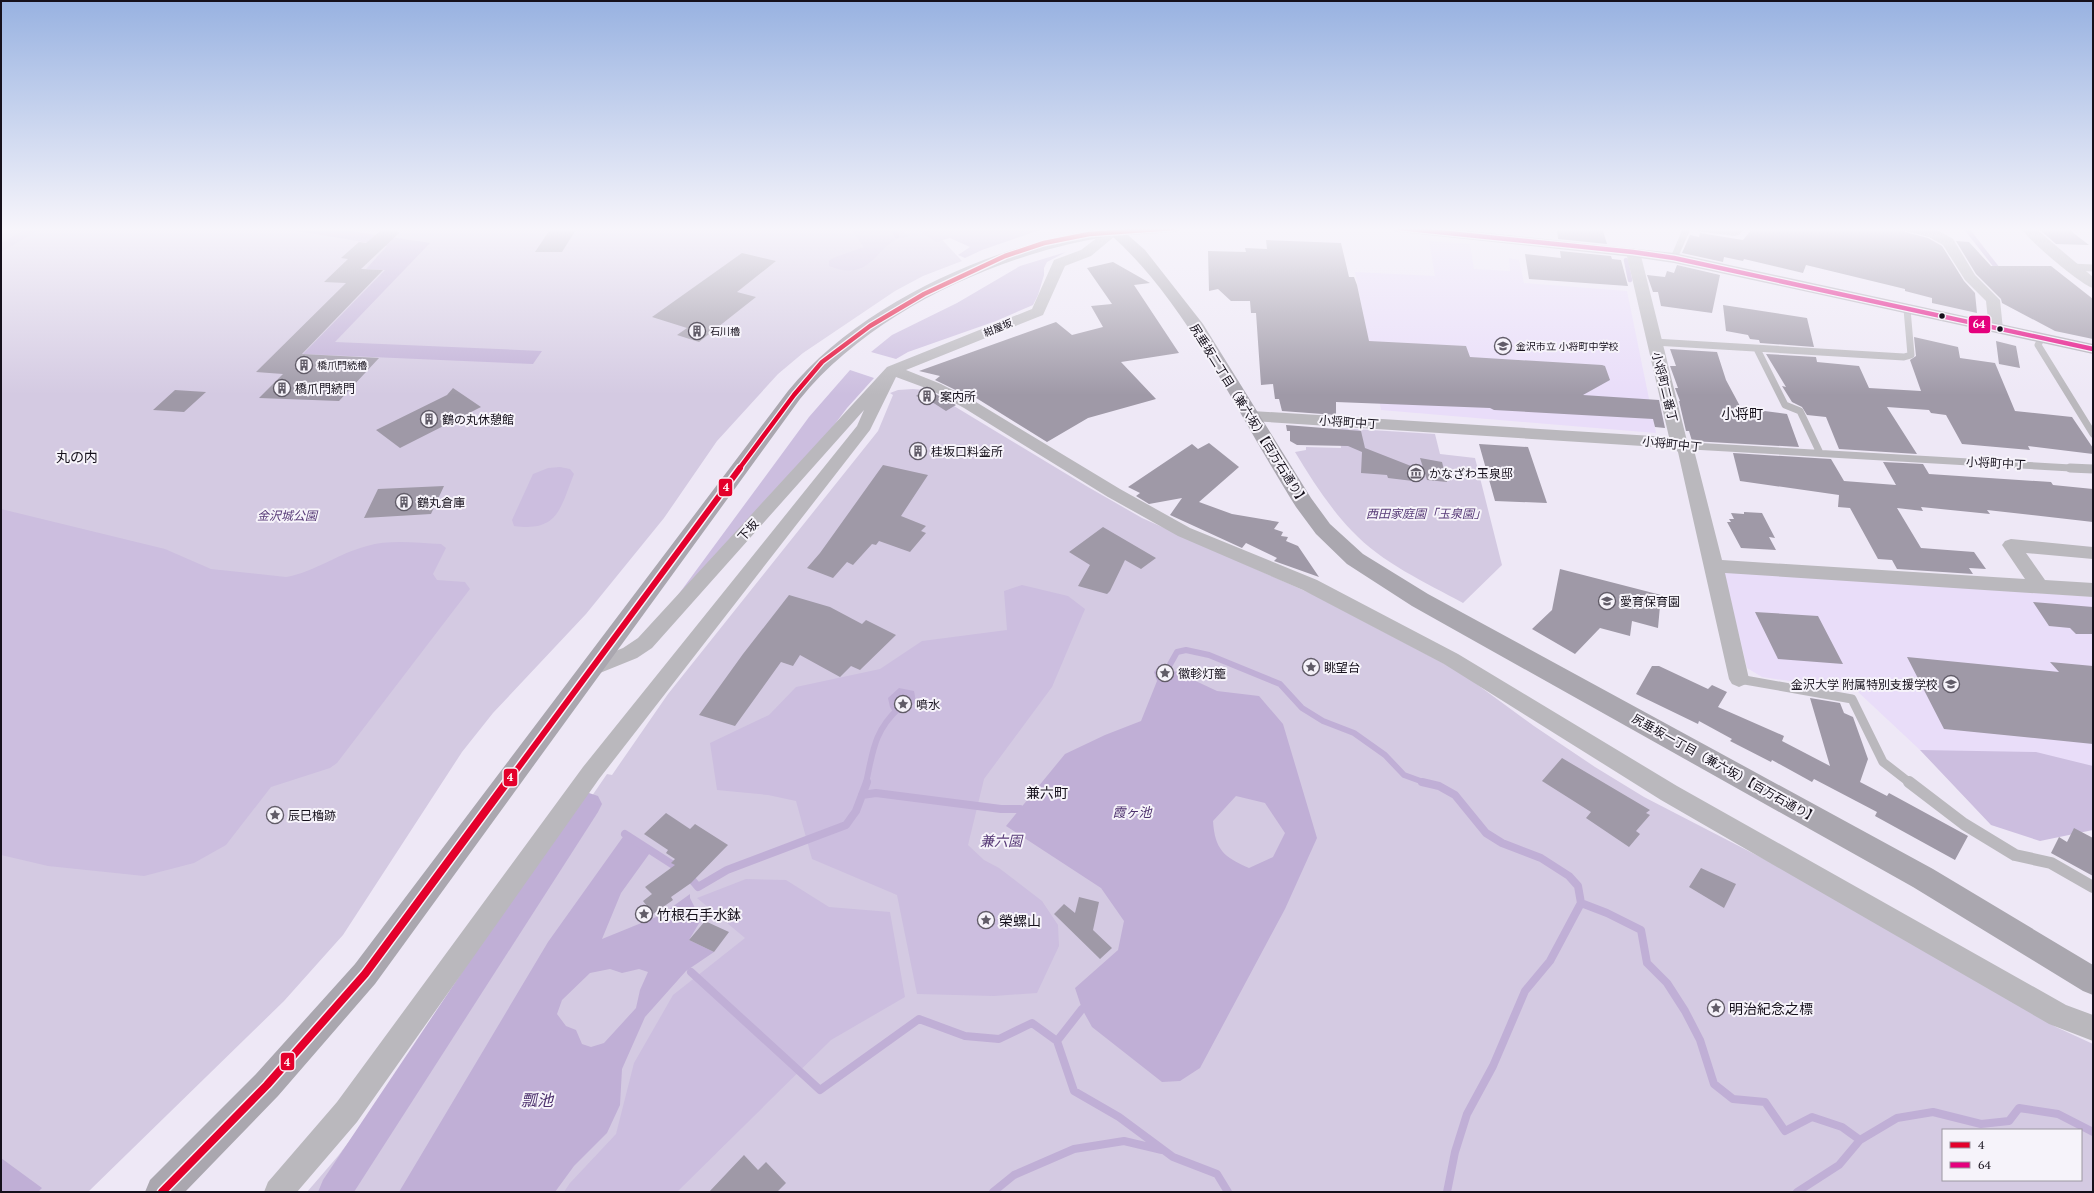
<svg xmlns="http://www.w3.org/2000/svg" width="2094" height="1193" viewBox="0 0 2094 1193" font-family="'PT Serif','Noto Sans JP',serif">
<style>
.built{fill:#e9ddf9}
.green{fill:#d4cae2;fill-rule:evenodd}
.forest{fill:#ccbedf}
.water{fill:#c0afd6;fill-rule:evenodd}
.lines{fill:none;stroke-linecap:round;stroke-linejoin:round}
.stream-far2{stroke:#c0afd6;stroke-width:4.5}
.stream-far1{stroke:#c0afd6;stroke-width:6}
.stream{stroke:#c0afd6;stroke-width:8}
.canal{fill:#c0afd6;fill-rule:evenodd}
.building{fill:#9f99a7}
.lane-far2{stroke:#bab8bd;stroke-width:7}
.lane-far1{stroke:#bab8bd;stroke-width:9}
.lane{stroke:#bab8bd;stroke-width:12}
.street{fill:#bab8bd;fill-rule:evenodd}
.primary{fill:#aaa7af;fill-rule:evenodd}
.highway{fill:#afacb5;fill-rule:evenodd}
.bus-1-far2-casing{stroke:#f6f3fa;stroke-width:7}
.bus-1-far1-casing{stroke:#f6f3fa;stroke-width:9}
.bus-1-casing{stroke:#f6f3fa;stroke-width:11}
.bus-2-casing{stroke:#f6f3fa;stroke-width:7}
.bus-1-far2{stroke:#e4002b;stroke-width:4.5}
.bus-1-far1{stroke:#e4002b;stroke-width:6}
.bus-1{stroke:#e4002b;stroke-width:8}
.bus-2{stroke:#e5007d;stroke-width:4.5}
.bus-dot{fill:#15101b;stroke:#f6f3fa;stroke-width:1.5}
.labels{text-anchor:middle;dominant-baseline:central;stroke-width:4;stroke-linejoin:round;paint-order:stroke}
.far-street-label{font-size:10px;fill:#15101b;stroke:#f6f3fa}
.far-poi-label{font-size:10px;fill:#15101b;stroke:#f6f3fa;text-anchor:start}
.street-label{font-size:12px;fill:#15101b;stroke:#f6f3fa}
.poi-label{font-size:12px;fill:#15101b;stroke:#f6f3fa;text-anchor:start}
.park-label{font-size:12px;font-style:italic;fill:#573a77;stroke:#f6f3fa}
.water-label{font-size:13px;font-style:italic;fill:#4d316d;stroke:#f6f3fa}
.quarter-label{font-size:14px;fill:#15101b;stroke:#f6f3fa}
.near-park-label{font-size:14px;font-style:italic;fill:#573a77;stroke:#f6f3fa}
.near-poi-label{font-size:14px;fill:#15101b;stroke:#f6f3fa;text-anchor:start}
.near-water-label{font-size:16px;font-style:italic;fill:#4d316d;stroke:#f6f3fa}
.line-badge{stroke:#f6f3fa;stroke-width:1.5}
.badge-label{font-size:11px;text-anchor:middle;font-weight:bold;fill:#fff}
</style>
<rect width="100%" height="100%" fill="#eee8f6"/>
<path class="built" d="M1429,241L1470,244L1474,269L1510,271L1509,258L1519,260L1524,283L1627,291L1656,433L1381,410L1355,272L1435,276Z
M1723,570L2093,597V783L1920,750L1857,691L1762,677L1747,668Z"/>
<path class="green" d="M1,228H931L962,261L923,276L895,291L803,353L778,374L717,441L664,518L586,614L493,713L462,752L343,935L284,1001L88,1192H1Z
M913,389L924,390L954,406L1088,487L1142,518L1314,595L1460,672L1534,726L1595,767L1644,797L1764,859L1937,954L2056,1027L2093,1044V1192H307L338,1156L415,1054L607,774L612,775L668,694L878,431L893,395L890,393L898,390ZM1943,1130H2081V1180H1943Z
M1339,428L1435,434L1440,454L1475,458L1502,565L1463,603C1425,582 1382,563 1352,531C1329,507 1312,480 1295,452L1306,450V447L1341,448Z"/>
<path class="forest" d="M28,228H42L1,252V243Z
M850,228H899L909,237C875,237 877,285 829,266V261L833,258L864,247Z
M915,228H1038L1040,230L982,250L965,258L958,255L970,247L950,238L936,242Z
M1066,252L1047,262L1044,268V275L1038,295L1033,305L996,321L908,352L896,359L871,352L892,335L957,303L1020,266Z
M850,370L874,378L847,408L822,441L667,610L809,417Z
M560,467L570,469L574,474C560,509 558,532 514,526L512,520L533,474L548,468Z
M1,509L165,549L211,569L286,577C315,572 339,553 367,546C390,539 417,543 441,544L446,548L433,574L437,580L465,582L470,589L337,763L330,768L271,787L226,845L194,863L144,876L48,866L1,855Z
M1022,585L1068,596L1085,609L1052,687L984,779L968,845L984,860L999,868L1042,901L1058,925L1059,946L1037,993L994,996L917,994L897,895L812,859L796,801L768,795L717,790L710,743L769,715L796,687L880,669L922,641L1007,630L1004,591Z
M1920,750L2036,752L2093,766V830L2040,841L1991,825Z
M746,879L786,880L829,907L890,912L905,997L831,1040L677,1192H564L570,1183L616,1134L634,1063L673,995L745,938L697,898Z"/>
<path class="water" d="M279,228H330L430,243L335,342L542,351L533,364L303,354L385,270L366,269L387,246Z
M1159,666L1168,668L1217,691L1259,696L1283,724L1317,838L1285,909L1200,1068L1180,1081L1162,1082L1092,1027L1082,1009L1075,988L1118,950L1124,921L1101,888L1006,826L1065,754L1105,735L1141,721L1157,681L1154,672ZM1236,796L1265,803L1285,833L1273,857L1249,868C1224,857 1215,850 1213,821Z
M899,688L914,691L916,702L902,713L893,712L890,707L888,698Z
M625,834L652,850L621,893L602,939L661,915L690,894V898L701,920L689,940L714,952L686,971L645,1017L622,1069L620,1105L607,1133L574,1166L555,1192H399L548,942ZM610,969L622,973L639,969L648,972L640,990L636,1008L604,1043L591,1047L582,1044L576,1030L566,1026L557,1014L562,1000L590,973Z
M1,1158L42,1188L38,1192H1Z"/>
<g class="lines">
<path class="stream-far2" d="M892,228L897,236
M1966,228L2001,273
M1626,260L1630,280"/>
<path class="stream-far1" d="M1168,668L1177,652L1186,650L1209,655L1280,684L1302,708L1323,721L1354,733L1385,755L1404,775L1426,783
M866,783C873,751 874,731 899,708"/>
<path class="stream" d="M1422,782L1439,786L1455,795L1486,833L1502,843L1541,858L1569,876L1578,886L1581,903L1550,961L1525,991L1493,1066L1467,1114L1455,1152L1447,1192
M862,795L876,793L1001,809H1020
M625,834L681,870
M688,875L698,887L727,870L846,825L856,811L867,782
M1581,903L1607,913L1641,930L1647,963L1667,983L1685,1011L1700,1040L1714,1084L1733,1099L1765,1102L1785,1131L1812,1117L1842,1127L1860,1140
M691,972L820,1090L919,1019L965,1036L999,1039L1032,1023L1057,1041L1082,1009
M1057,1041L1074,1091L1119,1117L1173,1157L1217,1174L1228,1192
M993,1192L1014,1175L1074,1149L1124,1141L1162,1150
M1797,1192L1839,1165L1860,1140L1897,1118L1933,1112L1981,1124L2009,1121L2019,1108L2058,1114L2093,1132"/>
<path class="canal" d="M589,793L598,796L602,804L598,812L354,1192H318L323,1180L580,796Z"/>
</g>
<path class="building" d="M384,228H394L399,233L361,269L383,270L302,354L379,358L339,401L259,398L283,374L256,372L346,283L324,282L348,259L341,258L359,242L366,243Z
M551,228H577L562,252H535Z
M1557,228L1603,231L1607,244L1558,239Z
M1753,228L1903,229L1905,232L1928,238L1942,246L1964,281L1975,293L1977,313L1932,303V298L1905,291V289L1806,265L1803,273L1744,259L1743,261L1724,257L1723,262L1682,253L1690,235L1699,237L1700,233L1743,240Z
M2038,228H2067L2089,245L2056,244Z
M1266,240L1341,243L1349,277H1354L1357,285L1369,341L1466,346L1470,357L1602,365L1605,366L1610,380L1583,395L1659,400L1665,428L1655,427L1653,419L1494,410L1490,408L1336,402V415L1282,411L1279,399H1275L1273,384L1261,385L1256,313H1251L1250,301H1231L1218,289L1209,291L1208,251L1246,252L1245,248L1267,249Z
M1956,241L1969,242L1991,266H2051L2093,299V339L2055,331L2002,303L2001,299L1976,274Z
M1560,251L1611,256L1612,259L1621,260L1628,286L1529,279L1525,254L1561,258Z
M742,253L776,261L737,292L756,297L699,342L677,335L687,328L652,317Z
M1113,262L1150,283L1134,285L1179,353L1121,362L1156,399L1088,418L1047,442L973,396L970,397L935,380L940,376L919,371L1056,322L1072,335L1103,327L1091,306L1112,304L1087,268Z
M1677,265L1720,275L1712,313L1661,306L1658,292H1653L1647,275L1665,277L1667,271L1674,273Z
M1723,305L1807,318L1814,347L1760,343L1759,340L1750,339L1748,335L1726,331Z
M1914,337L1958,347L1960,358L1995,363L2015,411L2072,417L2093,448V454L2028,446L2030,450L1962,444L1946,415L1931,413L1929,410L1887,407L1917,454L1839,449L1826,417L1807,415L1802,407L1792,402L1782,386L1786,387L1766,354L1816,357L1817,362L1859,366L1869,388L1921,391L1910,360L1916,356Z
M1996,341L2016,346L2020,368L1999,364Z
M1670,349L1717,352L1726,380L1741,408L1787,414L1799,447L1692,441L1689,431H1686L1679,401H1680L1675,388H1678L1670,366H1676Z
M453,388L481,407L400,448L376,430L447,395Z
M924,389L930,391L956,405L946,411L932,402L916,396Z
M175,390L206,392L184,412L153,410Z
M1286,425L1361,431L1365,448L1411,466L1413,481L1388,478L1387,475L1361,473L1362,452L1348,446L1297,445L1290,441V431H1287Z
M1209,443L1239,467L1199,502L1232,514L1279,522L1274,529L1283,532L1281,536L1288,537L1286,541L1298,546L1319,577L1274,561L1277,558L1246,543L1242,548L1170,515L1182,498L1149,504L1136,496L1140,493L1128,487L1192,444L1198,449Z
M1479,444L1528,447L1547,503L1495,501Z
M1733,453L1831,459L1844,481L1896,485L1883,462L1923,464L1929,474L2051,482L2053,485L2093,489V522L1987,510L1990,514L1921,507L1923,511L1897,508L1921,548L1974,552L1986,569L1969,568L1973,574L1897,569L1892,560L1878,559L1850,508L1838,507L1839,495L1740,481Z
M1420,458L1442,462L1447,482L1427,480Z
M883,465L928,475L901,516L926,526L921,531L926,533L910,552L879,541L876,545L872,544L853,565L847,562L833,578L807,568L820,553Z
M444,486L431,514L364,518L378,489Z
M1744,512L1762,513L1775,538L1769,537L1776,550L1741,548L1727,522H1731L1729,519H1734L1731,513L1744,514Z
M1103,527L1156,558L1141,569L1125,560L1110,591L1107,594L1078,586L1090,565L1069,552Z
M1560,569L1661,595L1658,628L1632,621L1630,636L1600,628L1575,654L1532,629L1552,610Z
M789,595L830,607L862,624L866,620L896,635L860,670L851,666L840,677L800,655L793,666L781,662L735,726L699,715L743,654Z
M2033,602L2093,607V634H2076L2070,628L2049,626Z
M1755,612L1818,616L1843,664L1778,659Z
M1907,657L2059,672L2050,662L2093,666V744L1944,729Z
M1652,666H1659L1708,689L1712,685L1727,692L1718,707L1784,736L1782,741L1830,766L1810,698L1840,703L1844,713L1853,717L1868,759L1860,782L1887,796L1889,793L1968,836L1955,860L1875,816L1877,812L1814,779L1812,782L1772,760L1771,762L1730,741L1732,739L1699,721L1698,724L1636,694Z
M1562,758L1650,810L1646,813L1650,815L1636,831L1640,834L1629,847L1586,818L1591,812L1542,781Z
M666,813L690,829L695,824L728,845L691,883L671,897L673,900L653,914L643,901L652,894L645,887L675,865L671,863L675,859L666,853L668,850L644,834Z
M2074,828L2093,838V876L2051,853L2059,837L2067,842Z
M1701,868L1736,884L1724,908L1689,887Z
M1079,897L1099,902L1093,930L1112,948L1100,959L1054,914L1064,904L1075,913Z
M705,921L729,932L714,952L689,940Z
M744,1155L758,1170L766,1162L786,1183L777,1192H709Z"/>
<g class="lines">
<path class="lane-far2" d="M1674,258L1687,228
M2071,267L2093,268
M2041,339L2038,345L2093,434
M1654,342L1904,357L1911,355L1907,309
M1757,349L1785,405L1800,411L1820,453
M1680,443L1692,446L2088,469"/>
<path class="lane-far1" d="M2070,468L2093,469
M1739,679L1852,699L1883,762L1910,783"/>
<path class="lane" d="M1909,782L1964,824L2015,855L2051,863L2093,887"/>
<path class="street" d="M1110,228H1118L1121,231L1091,256L1065,266L1043,315L906,370L941,384L976,402L1120,489L1190,528L1317,580L1458,654L1677,786L2066,1005L2093,1015V1041L2049,1024L1661,800L1444,664L1303,590L1178,536L1108,497L964,408L931,390L896,377L870,430L599,779L357,1122L297,1192H264L268,1182L337,1102L583,767L857,426L864,410L652,648L637,658L590,677L583,674L580,669L583,664L623,648L638,638L887,367L1032,309L1054,260L1081,250Z
M1697,228H1744L1739,235L1734,236L1703,232L1698,231Z
M1904,228H1925L1939,231L1953,239L1975,275L2000,300L2003,329L2001,332H1991L1989,329L1986,301L1965,280L1943,245L1929,237L1905,231Z
M2021,228H2035L2093,277V288C2081,285 2027,239 2021,228Z
M1633,248L1640,252L1687,441L1694,450L1722,560L2025,579L2002,545L2005,541L2011,539L2093,547V559L2026,553L2045,580L2093,583V597L1725,573L1749,679L1746,684L1739,687L1732,684L1729,679L1678,452L1674,448L1252,421L1246,419L1244,416L1246,413L1252,411L1669,437L1626,252Z"/>
<path class="primary" d="M1105,228H1120L1145,250L1203,324L1311,498L1330,524L1363,554L1428,594L1933,869L2093,965V995L2083,991L1913,887L1412,606L1347,564L1316,534L1296,507C1240,419 1189,305 1112,236C1002,252 871,311 800,399L375,984L278,1096L185,1192H145L150,1180L256,1074L355,964L788,391C860,303 994,244 1105,228Z"/>
<path class="highway" d="M1105,228H1181L1179,231L1174,232L1115,236L1110,234Z
M1392,228H1442L1674,253L2093,344V354L1674,263L1633,257L1399,232L1394,231Z"/>
<g class="bus-1-far2-casing">
<path id="bus-1-far2" d="M739,469L794,395L822,362L870,326L924,294L1005,256L1044,243L1089,234L1174,228"/>
</g>
<g class="bus-1-far1-casing">
<path id="bus-1-far1" d="M507,783L740,468"/>
</g>
<g class="bus-1-casing">
<path id="bus-1" d="M162,1192L267,1085L365,974L507,782"/>
</g>
<g class="bus-2-casing">
<path id="bus-2" d="M1399,228L1633,252L1674,258L2093,349"/>
</g>
<use href="#bus-1-far2" class="bus-1-far2"/>
<use href="#bus-1-far1" class="bus-1-far1"/>
<use href="#bus-1" class="bus-1"/>
<use href="#bus-2" class="bus-2"/>
</g>
<linearGradient id="sky" x2="0" y2="1"><stop stop-color="#98b2e1"/><stop offset="0.58" stop-color="#f7f5fb"/><stop offset="1" stop-color="#f7f5fb" stop-opacity="0"/></linearGradient>
<rect width="2094" height="395" fill="url(#sky)"/>
<defs>
<g id="building-ring" transform="scale(0.9)"><circle r="9.5" fill="#f6f3fa" stroke="#615c68" stroke-width="1.5"/><path d="M-4-6H4V6H1V3H-1V6H-4ZM-2.5-4.3h1.7v1.8h-1.7ZM.8-4.3h1.7v1.8H.8ZM-2.5-1h1.7V.8h-1.7ZM.8-1h1.7V.8H.8Z" fill="#615c68"/></g>
<g id="school-ring" transform="scale(0.9)"><circle r="9.5" fill="#f6f3fa" stroke="#615c68" stroke-width="1.5"/><path d="M0-5L7-2L0 1L-7-2ZM-4 1L0 2.5L4 1V4Q0 6-4 4Z" fill="#615c68"/></g>
<g id="museum-ring" transform="scale(0.9)"><circle r="9.5" fill="#f6f3fa" stroke="#615c68" stroke-width="1.5"/><path d="M0-6L6-3V-2H-6V-3ZM-5-1h2V3h-2ZM-1-1h2V3h-2ZM3-1h2V3H3ZM-6 4H6V6H-6Z" fill="#615c68"/></g>
<g id="sight-ring" transform="scale(0.9)"><circle r="9.5" fill="#f6f3fa" stroke="#615c68" stroke-width="1.5"/><path d="M0-6L1.8-2.2L6-1.7L2.9 1.2L3.7 5.4L0 3.3L-3.7 5.4L-2.9 1.2L-6-1.7L-1.8-2.2Z" fill="#615c68"/></g>
</defs>
<g fill-rule="evenodd">
<use href="#building-ring" x="697" y="331"/>
<use href="#school-ring" x="1503" y="346"/>
<use href="#building-ring" x="304" y="365"/>
<use href="#building-ring" x="282" y="388"/>
<use href="#building-ring" x="927" y="396"/>
<use href="#building-ring" x="429" y="419"/>
<use href="#building-ring" x="918" y="451"/>
<use href="#museum-ring" x="1416" y="473"/>
<use href="#building-ring" x="404" y="502"/>
<use href="#school-ring" x="1607" y="601"/>
<use href="#sight-ring" x="1311" y="667"/>
<use href="#sight-ring" x="1165" y="673"/>
<use href="#school-ring" x="1951" y="684"/>
<use href="#sight-ring" x="903" y="704"/>
<use href="#sight-ring" x="275" y="815"/>
<use href="#sight-ring" x="644" y="914"/>
<use href="#sight-ring" x="986" y="920"/>
<use href="#sight-ring" x="1716" y="1008"/>
</g>
<g class="bus-dot">
<circle cx="1942" cy="316" r="3.5"/>
<circle cx="2000" cy="329" r="3.5"/>
</g>
<g class="labels">
<g class="far-street-label">
<text transform="translate(998 328) rotate(-22)">紺屋坂</text>
</g>
<g class="far-poi-label">
<text x="710" y="331">石川櫓</text>
<text x="1516" y="346">金沢市立 小将町中学校</text>
<text x="317" y="365">橋爪門続櫓</text>
</g>
<g class="street-label">
<text transform="translate(1665 387) rotate(76)">小将町二番丁</text>
<text transform="translate(1249 414) rotate(58)">尻垂坂二丁目（兼六坂）【百万石通り】</text>
<text transform="translate(1349 422) rotate(4)">小将町中丁</text>
<text transform="translate(1672 444) rotate(6)">小将町中丁</text>
<text transform="translate(1996 463) rotate(3)">小将町中丁</text>
<text transform="translate(748 530) rotate(-48)">下坂</text>
<text transform="translate(1725 768) rotate(29)">尻垂坂一丁目（兼六坂）【百万石通り】</text>
</g>
<g class="poi-label">
<text x="295" y="388">橋爪門続門</text>
<text x="940" y="396">案内所</text>
<text x="442" y="419">鶴の丸休憩館</text>
<text x="931" y="451">桂坂口料金所</text>
<text x="1429" y="473">かなざわ玉泉邸</text>
<text x="417" y="502">鶴丸倉庫</text>
<text x="1620" y="601">愛育保育園</text>
<text x="1324" y="667">眺望台</text>
<text x="1178" y="673">徽軫灯籠</text>
<text x="1938" y="684" text-anchor="end">金沢大学 附属特別支援学校</text>
<text x="916" y="704">噴水</text>
<text x="288" y="815">辰巳櫓跡</text>
</g>
<g class="park-label">
<text x="1426" y="513">西田家庭園「玉泉園」</text>
<text x="287" y="515">金沢城公園</text>
</g>
<g class="water-label">
<text x="1132" y="812">霞ヶ池</text>
</g>
<g class="quarter-label">
<text x="1742" y="413">小将町</text>
<text x="77" y="456">丸の内</text>
<text x="1047" y="792">兼六町</text>
</g>
<g class="near-park-label">
<text x="1001" y="840">兼六園</text>
</g>
<g class="near-poi-label">
<text x="657" y="914">竹根石手水鉢</text>
<text x="999" y="920">榮螺山</text>
<text x="1729" y="1008">明治紀念之標</text>
</g>
<g class="near-water-label">
<text x="537" y="1100">瓢池</text>
</g>
</g>
<g class="line-badge">
<rect x="1968" y="315" width="23" height="19" rx="4" fill="#e5007d"/>
<rect x="718" y="478" width="15" height="19" rx="4" fill="#e4002b"/>
<rect x="503" y="768" width="15" height="19" rx="4" fill="#e4002b"/>
<rect x="280" y="1052" width="15" height="19" rx="4" fill="#e4002b"/>
</g>
<g class="badge-label">
<text x="1979" y="328">64</text>
<text x="726" y="491">4</text>
<text x="510" y="781">4</text>
<text x="287" y="1066">4</text>
</g>
<rect width="2094" height="1193" fill="none" stroke="#15101b" stroke-width="4"/>
<rect x="1942" y="1129" width="140" height="52" fill="#f6f3fa" stroke="#9c98a1"/>
<rect x="1950" y="1142" width="20" height="6" fill="#e4002b" stroke="#9c98a1"/>
<text x="1978" y="1149" font-size="12" fill="#15101b">4</text>
<rect x="1950" y="1162" width="20" height="6" fill="#e5007d" stroke="#9c98a1"/>
<text x="1978" y="1169" font-size="12" fill="#15101b">64</text>
</svg>
